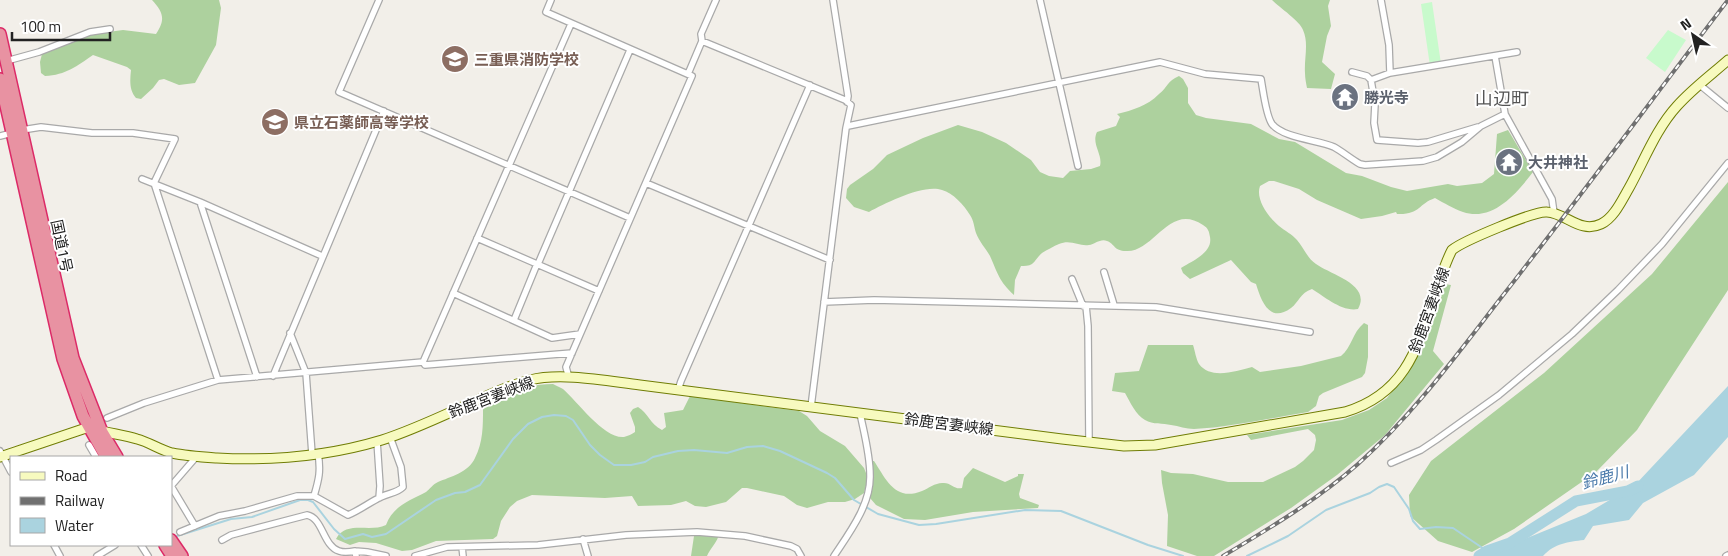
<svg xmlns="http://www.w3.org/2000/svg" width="1728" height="556" viewBox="0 0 1728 556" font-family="'Titillium Web','Noto Sans JP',sans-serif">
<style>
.forest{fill:#add19e}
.park{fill:#c8facc}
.water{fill:#aad3df}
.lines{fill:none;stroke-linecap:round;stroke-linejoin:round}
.stream{stroke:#aad3df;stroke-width:2}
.river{stroke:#aad3df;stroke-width:11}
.street-casing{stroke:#a9a9a9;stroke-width:8}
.secondary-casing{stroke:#707d05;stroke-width:11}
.highway-casing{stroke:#dc2a67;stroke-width:14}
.street{stroke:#fff;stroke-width:5.5}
.secondary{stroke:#f7fabf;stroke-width:9}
.highway{stroke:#e892a2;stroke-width:11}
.rail-casing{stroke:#707070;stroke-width:4}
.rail{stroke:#fff;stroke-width:2;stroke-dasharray:5.5;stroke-linecap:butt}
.labels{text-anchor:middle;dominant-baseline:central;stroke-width:4;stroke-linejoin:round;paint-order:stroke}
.education-label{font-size:15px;font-weight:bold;fill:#785e54;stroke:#fff;text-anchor:start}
.worship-label{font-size:15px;font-weight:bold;fill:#5b616d;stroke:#fff;text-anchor:start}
.street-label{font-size:15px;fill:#222;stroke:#fff}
.water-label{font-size:16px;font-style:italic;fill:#4a7aab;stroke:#fff}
.quarter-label{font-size:18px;fill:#555;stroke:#fff}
</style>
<rect width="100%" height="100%" fill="#f2efe9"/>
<path class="forest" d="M152,0H219L221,8L216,45L195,83L179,85L164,79L159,80L153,88L141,99L136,98C129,90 130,80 131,70L127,67L93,55C77,66 66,75 45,76L41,73L40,62L42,54L86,35L123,30L156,34C166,19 163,12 152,0Z
M1272,0H1330L1328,6L1331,26L1327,36L1322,62L1335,74L1331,89L1307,88C1306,83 1305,78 1305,73C1304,59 1309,43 1303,30C1300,21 1280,8 1272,0Z
M1179,76L1183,79L1188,88V103L1196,115L1206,118L1251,124L1279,139L1295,142L1346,173L1362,176L1391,187L1407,191L1448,184L1457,186L1482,183L1494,174L1497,134L1508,130L1533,172C1517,193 1493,222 1463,212C1454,209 1444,203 1435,198C1418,204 1420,215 1397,214L1396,212L1382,216L1361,219L1317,200L1299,189L1274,181H1269L1260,186C1255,199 1269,218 1279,226C1285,231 1292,234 1297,240C1304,248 1307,258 1316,264C1329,274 1372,284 1358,309C1342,312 1325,297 1312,289C1300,293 1299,302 1291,308C1269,324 1261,300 1256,284L1251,282L1231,260L1190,279L1183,273L1181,268C1192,261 1213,253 1210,237C1209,231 1208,228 1203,225C1169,202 1154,253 1126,251C1114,251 1115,244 1107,241C1101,238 1095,244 1089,245C1080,247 1071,239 1059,244C1054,246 1047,250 1042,253C1038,256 1036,261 1032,264C1029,266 1024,266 1021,266L1015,280L1014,295C999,281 998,274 990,256C986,249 979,241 976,233C974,227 974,221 970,215C964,205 953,193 942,190C923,184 886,203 869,212L854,207L846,198L847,189L850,185L873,169L887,155L923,138L958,125L982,132L1006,143L1031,160L1040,172L1049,176L1063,178L1070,171L1091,169L1100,166C1103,154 1091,144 1097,132L1116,126L1120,117L1117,114C1133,110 1147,106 1159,94C1168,87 1167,81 1179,76Z
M1728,182V290L1637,430L1596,472L1514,529L1472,552L1438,541L1410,516L1409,495L1431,461L1544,373L1652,274Z
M1444,284L1451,285L1433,351L1444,364L1385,435L1337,475L1291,508L1214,556H1197L1167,546L1168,515L1162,483L1161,470L1171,473L1193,474L1228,482H1263L1295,467L1303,461L1314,450L1316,440L1315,435L1308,429L1251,440L1247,435L1342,420L1369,410L1387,398L1399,382L1419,350Z
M1364,323L1368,325V357L1365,373L1362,377L1323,393L1319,396L1316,406L1308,412C1270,418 1232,427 1194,429C1186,429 1179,426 1171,425C1163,423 1153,425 1145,420C1136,415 1130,402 1125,393L1112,391L1115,373L1139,371L1148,345H1193C1195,351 1196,359 1199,364C1211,380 1236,371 1252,367L1260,372L1301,366L1341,356C1352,347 1352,333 1364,323Z
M553,384C556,386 560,387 563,389C577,401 604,439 624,437C628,436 632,434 635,432V427L630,413L633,409L638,407C648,413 650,424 662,430L666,427L664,413L683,410L690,396L799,411L807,416L820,431L845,446L864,468L868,478L864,493L855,499L845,502H828L807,508L797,505L784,496L747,488H742L726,502L706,507L695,506L686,501L671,505L638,506L632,496L605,498L532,495L517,501L510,507L501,521L497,536L493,539L436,541L412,550L402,551L376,543L359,542L350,545L336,539C346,520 370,533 386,525C393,506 409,501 426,492C430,489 433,484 438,482C450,477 469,472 475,458C483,442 483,426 483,409C506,391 524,385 553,384Z
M870,461H874C886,479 895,502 922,491C929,488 936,482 944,483C951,483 955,490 962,488L964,478L973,468L1005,482L1018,476V474H1024L1019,494L1020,498L1039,505L1038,508L973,512L925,520L904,519L876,505L870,498L871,473Z
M703,532L719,534C718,541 710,549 707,556H691L694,536Z"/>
<path class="park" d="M1432,2L1441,64L1430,66L1421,4Z
M1668,30L1686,40L1665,72L1646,58Z"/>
<path class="water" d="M1728,386V437L1694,475L1643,503L1629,520L1593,526L1584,540C1568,542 1555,543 1543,556H1483L1586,514L1635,485Z"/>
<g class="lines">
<path class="stream" d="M174,537L231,519L252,517L300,500H308L313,502L334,529L345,539L363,534L372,537L386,534L436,500L455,493L465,492L480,485L513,439L528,424L542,417L554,415L566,416L573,420L590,445L600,455L614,465H631L645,462L653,457L678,451L694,450L727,453L747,447L763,446L780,451L827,473L835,478L854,500L878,514L919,525L936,524L1025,510L1061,511L1148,545L1183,556
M1247,556L1288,536L1326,510L1370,493L1379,487L1387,484L1394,487L1409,509L1413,521L1420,529L1436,527L1453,528L1487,551"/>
<path class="river" d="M1479,556L1487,551L1510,543L1576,501L1628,491L1638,486"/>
<g class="street-casing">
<path id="street" d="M379,0L339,92L630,218
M551,0L546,12L692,76L572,353L566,367L569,378
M833,0L848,96L847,102
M1040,0L1078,166
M1381,0L1389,45L1390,73
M702,41L845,100L851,105L846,128L811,407
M1495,56L1505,114L1552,199L1554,213
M10,60L39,52L90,32L110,29
M1352,72L1367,76L1371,80
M688,74L702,41L701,34L716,0
M1700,85L1728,108
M848,126L1160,62L1205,74L1261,79C1263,90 1266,116 1272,124C1283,138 1318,140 1334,147C1343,152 1351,159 1360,164L1365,165L1423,161L1437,157L1462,142L1481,126L1505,114
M1478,127L1428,142L1418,143L1377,140L1374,123L1375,104L1371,80L1390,73L1517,52
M22,130L41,127L92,133H133L175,139L154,183L218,380
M0,136L12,133
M142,179L200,202L322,256
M646,183L830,260
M200,202L257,377
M477,238L599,291
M538,264L630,50
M1104,272L1114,305
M1072,279L1083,306
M453,293L552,338L580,334
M824,302L874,300L1156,307L1310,332
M1086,306L1088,326L1089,442
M514,320L537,264
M290,333L306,373L312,454
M423,362L571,24
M273,376L384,111
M678,390L681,381L810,85
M107,418L144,403L218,380L423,362L425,365L572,353
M377,441L380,486L379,498
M89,445L96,457
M0,451L11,472
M1391,463L1421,450L1436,440L1499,395L1572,334L1618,290L1662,244L1728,163
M314,496C319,479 321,471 318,453
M195,526L171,486L197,456
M180,532L219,516L245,511L297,496H314L348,515C360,510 370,502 381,497C389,493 397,493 403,487L401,467L390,437
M583,539L588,556
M222,540L231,535L307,515C323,518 323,546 339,551C344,553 350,552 355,551
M54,545L60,556
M141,545L148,556
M462,547L463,556
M97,556L115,545
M356,556L355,551L367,552L386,556
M415,556L447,547L538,545L626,535L697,532L745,536L791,546L797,549L801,556
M834,556C850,532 871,504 870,475C870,454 864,433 860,413
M1726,556L1728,555"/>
</g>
<g class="secondary-casing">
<path id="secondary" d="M0,457L89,427C104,433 121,434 137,439C149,442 160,450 172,453C186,456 202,457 217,458C272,461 329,456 382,440C416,429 448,413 480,399C496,392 513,384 530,380C561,372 607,381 640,385L1062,439L1124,446L1155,445L1345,412C1409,393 1419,342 1438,286C1442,274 1446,261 1452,250C1463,241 1534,211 1547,212C1566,213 1580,234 1601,224C1614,218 1622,200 1629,188C1644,161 1656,129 1677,106C1692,89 1711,75 1728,60"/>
</g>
<g class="highway-casing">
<path id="highway" d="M0,34L73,358L102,432L117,457
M0,79L63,359L83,416L106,457
M171,540L182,556
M165,545L172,556"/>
</g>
<use href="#street" class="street"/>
<use href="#secondary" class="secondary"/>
<use href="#highway" class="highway"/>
<g class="rail-casing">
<path id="rail" d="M1223,556C1270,528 1317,500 1358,464C1414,414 1458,353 1504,294C1580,197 1653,98 1728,0"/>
</g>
<use href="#rail" class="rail"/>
</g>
<defs>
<g id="school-disc" transform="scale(1.4375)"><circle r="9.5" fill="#8d6e63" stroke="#fff"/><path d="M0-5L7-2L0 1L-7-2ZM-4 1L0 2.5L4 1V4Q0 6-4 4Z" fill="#fff"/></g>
<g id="temple-disc" transform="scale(1.4375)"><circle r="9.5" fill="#6b7280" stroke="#fff"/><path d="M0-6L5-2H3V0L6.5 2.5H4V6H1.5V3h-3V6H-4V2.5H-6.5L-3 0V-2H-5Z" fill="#fff"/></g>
</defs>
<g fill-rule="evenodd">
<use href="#school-disc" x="455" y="59"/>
<use href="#temple-disc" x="1345" y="97"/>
<use href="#school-disc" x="275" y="122"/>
<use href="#temple-disc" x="1509" y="162"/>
</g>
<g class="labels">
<g class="education-label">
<text x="474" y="59">三重県消防学校</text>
<text x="294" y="122">県立石薬師高等学校</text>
</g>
<g class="worship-label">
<text x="1364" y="97">勝光寺</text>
<text x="1528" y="162">大井神社</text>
</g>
<g class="street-label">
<text transform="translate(62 246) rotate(78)">国道1号</text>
<text transform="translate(1429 310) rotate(-70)">鈴鹿宮妻峡線</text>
<text transform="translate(491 397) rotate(-21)">鈴鹿宮妻峡線</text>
<text transform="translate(949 424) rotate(7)">鈴鹿宮妻峡線</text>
</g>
<g class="water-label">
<text transform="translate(1605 477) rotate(-15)">鈴鹿川</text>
</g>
<g class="quarter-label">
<text x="1502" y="98">山辺町</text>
</g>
</g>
<rect x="10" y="456" width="162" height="90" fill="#ffffff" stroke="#a7a7a7"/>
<rect x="20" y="472" width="25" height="8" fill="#f7fabf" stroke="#a7a7a7"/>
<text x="55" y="481" font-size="15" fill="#222222">Road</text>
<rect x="20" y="497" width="25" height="8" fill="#707070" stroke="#a7a7a7"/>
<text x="55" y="506" font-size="15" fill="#222222">Railway</text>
<rect x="20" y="518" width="25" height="15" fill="#aad3df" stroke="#a7a7a7"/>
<text x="55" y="531" font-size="15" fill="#222222">Water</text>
<g transform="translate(1693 35) rotate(326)" stroke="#ffffff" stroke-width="4" paint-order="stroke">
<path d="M0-4L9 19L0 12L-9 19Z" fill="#222222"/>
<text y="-8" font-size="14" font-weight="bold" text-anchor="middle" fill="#222222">N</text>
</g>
<path d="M12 32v8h98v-8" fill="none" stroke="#222222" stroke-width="2.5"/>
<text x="20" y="32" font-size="15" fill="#222222" stroke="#ffffff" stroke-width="4" paint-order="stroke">100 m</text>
</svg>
